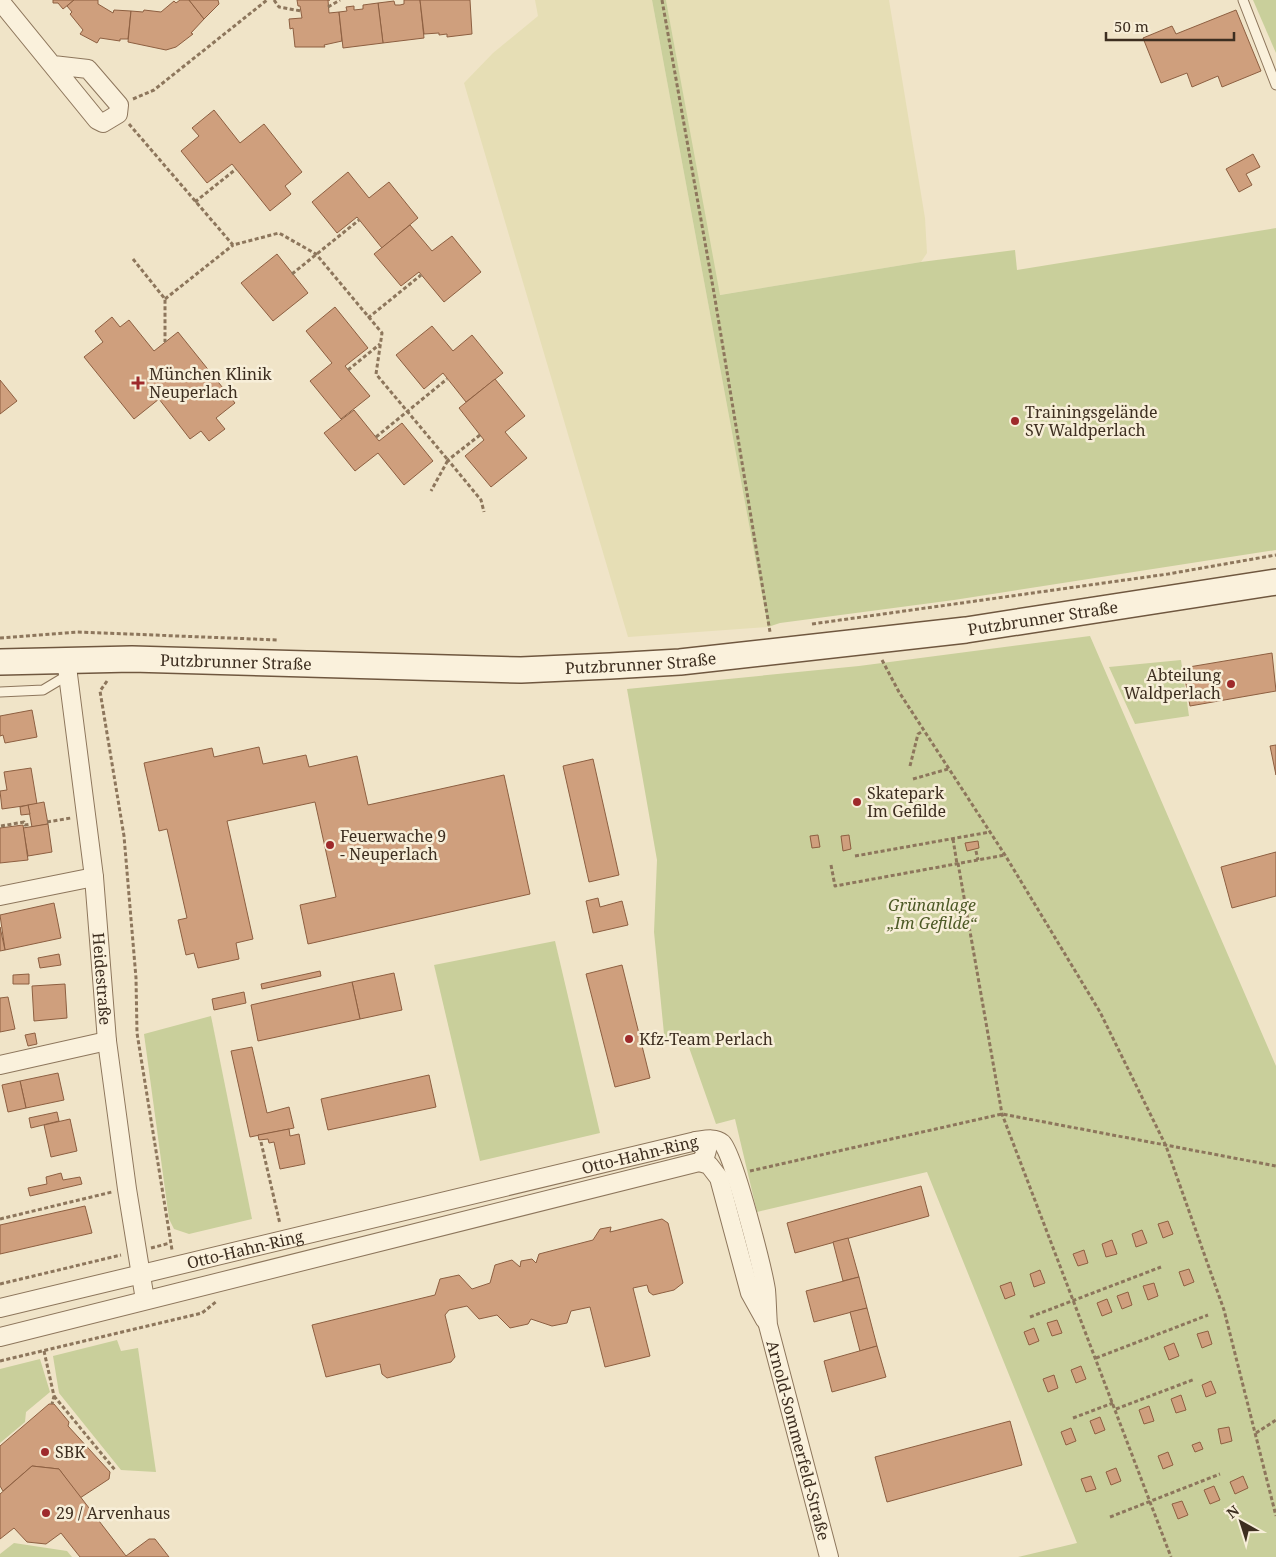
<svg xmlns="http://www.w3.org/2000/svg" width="1276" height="1557" viewBox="0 0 1276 1557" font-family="'Noto Serif',serif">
<rect width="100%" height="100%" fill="#f0e4c8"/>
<g fill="#e6deb5">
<polygon points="535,0 652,0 768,627 628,637 464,83 493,53 538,16"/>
<polygon points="666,0 889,0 925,218 927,253 921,262 719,295"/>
</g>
<g fill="#c9cf9b">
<polygon points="652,0 666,0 720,295 921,262 1015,250 1017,270 1276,228 1276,550 954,600 780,623 768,627"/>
<polygon points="1253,0 1276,0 1276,53"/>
<polygon points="1090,636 1276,1066 1276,1557 1018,1557 1077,1543 927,1172 757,1212 735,1119 716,1124 686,1039 665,1044 654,932 657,860 627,689 859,666"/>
<polygon points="1181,660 1189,716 1135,724 1109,667"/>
<polygon points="555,941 600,1133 480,1161 434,965"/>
<polygon points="211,1016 252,1219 189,1234 174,1229 169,1219 144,1034"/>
<polygon points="117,1340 121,1351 138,1348 156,1472 121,1470 59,1393 53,1356"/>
<polygon points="40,1359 50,1392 26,1412 25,1422 0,1443 0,1369"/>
<polygon points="14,1543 67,1551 72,1557 0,1557 0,1554"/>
</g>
<g fill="#cf9f7d" stroke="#8d5f41">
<polygon points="53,0 74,0 63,9 58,3 53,3"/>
<polygon points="74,0 98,0 98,4 113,13 114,10 131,11 128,39 120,39 120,41 100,38 97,43 80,34 83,30 70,14 72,12 67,6"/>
<polygon points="180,0 189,0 204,19 191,33 193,34 176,47 166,50 128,42 131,11 143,12 144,10 161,12 174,1 176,3"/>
<polygon points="189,0 218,0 219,4 204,19"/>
<polygon points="297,0 330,0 328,0 329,13 339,12 342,41 324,45 325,47 295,47 293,28 290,29 289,19 302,18 300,6 298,6"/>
<polygon points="404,0 420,0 424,38 383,43 378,3 394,1 395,5 400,5 404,4"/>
<polygon points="420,0 470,0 472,34 447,37 447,34 439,35 439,33 424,34"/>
<polygon points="378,3 383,43 343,48 339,12 347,11 346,7 354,6 354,10 363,9 363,5"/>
<polygon points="1236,10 1261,71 1222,87 1218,76 1192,87 1187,73 1161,83 1143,38 1172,26 1176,34"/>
<polygon points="214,110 240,143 264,124 302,172 285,186 291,194 270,211 232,164 207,183 181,151 199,136 192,128"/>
<polygon points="1253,154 1260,167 1246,174 1252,185 1239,192 1226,169"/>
<polygon points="348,172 369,198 389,182 418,218 382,248 357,217 337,233 312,202"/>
<polygon points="410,225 432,251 452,236 481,272 444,302 419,272 401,286 374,254"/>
<polygon points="277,254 308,293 273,321 241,283"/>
<polygon points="335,307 368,348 345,366 370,396 341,419 310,381 332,363 306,331"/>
<polygon points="112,317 120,327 129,320 154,351 178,332 235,403 216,418 225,429 209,441 201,431 190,439 159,399 134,419 84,357 103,342 95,331"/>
<polygon points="432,326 453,351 472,335 503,373 466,402 443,373 424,389 396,355"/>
<polygon points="495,379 525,416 505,432 527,458 491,487 465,456 484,440 459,408"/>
<polygon points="0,380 17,401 0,414"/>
<polygon points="354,410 379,441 402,423 433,461 404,485 378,453 355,471 324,433"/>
<polygon points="1272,653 1276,691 1190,706 1183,668"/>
<polygon points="32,710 37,737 5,743 3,735 0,736 0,716"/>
<polygon points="1276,745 1276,775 1270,746"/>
<polygon points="259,747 263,764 306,755 309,767 357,756 368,805 504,775 530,894 308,944 300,905 336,897 315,802 227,821 253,939 236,943 239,959 198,968 194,953 186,955 178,920 187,918 167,829 159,831 144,763 212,748 214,757"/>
<polygon points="593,759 619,875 589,882 563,766"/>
<polygon points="31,768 37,804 2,809 0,791 7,790 4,772"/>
<polygon points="44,802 48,824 32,827 28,805"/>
<polygon points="28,805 30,814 21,815 20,807"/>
<polygon points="48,824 52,852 28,856 23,828"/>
<polygon points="23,825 28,860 0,863 0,828"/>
<polygon points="818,835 820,847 812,848 810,836"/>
<polygon points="849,835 851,849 843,851 841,836"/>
<polygon points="978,841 979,848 967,851 965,843"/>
<polygon points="1276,852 1276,896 1232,908 1221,867"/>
<polygon points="598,898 600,907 622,901 628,925 593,933 586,901"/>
<polygon points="54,903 61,938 5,950 0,915"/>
<polygon points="0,927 5,950 0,951"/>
<polygon points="59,954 61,965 40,968 38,958"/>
<polygon points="622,965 650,1078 615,1087 586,974"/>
<polygon points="320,971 321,976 262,989 261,984"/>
<polygon points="394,973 402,1010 360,1019 352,982"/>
<polygon points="29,974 29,984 13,984 13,975"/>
<polygon points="352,982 360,1019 258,1041 251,1005"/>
<polygon points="65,984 67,1018 34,1021 32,986"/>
<polygon points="244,992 246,1003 214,1010 212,999"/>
<polygon points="8,997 15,1029 0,1032 0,998"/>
<polygon points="35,1033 37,1044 28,1046 25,1035"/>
<polygon points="252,1047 267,1113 289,1107 294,1128 250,1137 231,1051"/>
<polygon points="58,1073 64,1100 26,1108 20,1081"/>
<polygon points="429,1075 436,1107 328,1130 321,1099"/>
<polygon points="20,1081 26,1108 8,1112 2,1085"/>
<polygon points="57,1112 59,1121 31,1128 29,1118"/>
<polygon points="70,1119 77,1151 51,1157 44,1125"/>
<polygon points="289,1129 290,1136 299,1134 305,1164 280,1169 274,1142 269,1143 268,1139 259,1140 258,1135"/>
<polygon points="61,1173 63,1180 80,1177 82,1184 30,1196 28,1188 47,1184 46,1177"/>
<polygon points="921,1186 929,1216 795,1253 787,1223"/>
<polygon points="85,1206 92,1233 0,1254 0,1225"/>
<polygon points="662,1219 668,1223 683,1283 674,1290 653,1295 649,1292 647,1285 633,1288 650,1356 605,1367 590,1307 571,1311 567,1323 552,1326 531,1319 528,1324 510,1328 497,1315 479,1319 467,1306 449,1310 445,1315 455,1357 451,1362 387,1378 382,1374 380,1364 326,1377 312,1325 435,1295 440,1279 459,1275 472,1289 490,1283 495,1265 512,1260 520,1267 521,1261 532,1259 536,1263 539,1254 593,1240 600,1229 611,1227 610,1232"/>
<polygon points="1168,1221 1173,1234 1163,1238 1158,1224"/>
<polygon points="1142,1230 1147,1243 1136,1247 1132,1234"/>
<polygon points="848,1238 859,1277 843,1281 833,1242"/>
<polygon points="1112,1240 1117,1254 1106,1257 1102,1244"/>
<polygon points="1084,1250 1088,1263 1078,1266 1073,1254"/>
<polygon points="1189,1269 1194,1282 1184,1286 1179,1272"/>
<polygon points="1040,1270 1045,1283 1034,1287 1030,1274"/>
<polygon points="859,1277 867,1308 814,1322 806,1291"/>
<polygon points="1011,1282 1015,1295 1005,1299 1000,1286"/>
<polygon points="1154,1283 1158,1296 1148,1300 1143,1286"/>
<polygon points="1128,1292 1132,1305 1122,1309 1117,1296"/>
<polygon points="1107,1299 1112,1312 1102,1316 1097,1303"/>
<polygon points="867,1308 877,1346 860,1351 850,1312"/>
<polygon points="1057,1320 1062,1333 1052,1336 1047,1323"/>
<polygon points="1034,1328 1039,1341 1029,1345 1024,1332"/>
<polygon points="1208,1331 1212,1344 1202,1348 1197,1334"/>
<polygon points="1174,1343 1179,1356 1169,1360 1164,1347"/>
<polygon points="877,1346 886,1377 832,1392 824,1361"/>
<polygon points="1081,1366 1086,1379 1076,1383 1071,1370"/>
<polygon points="1054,1375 1058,1388 1048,1392 1043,1379"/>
<polygon points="1211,1381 1216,1393 1206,1397 1202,1385"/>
<polygon points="1181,1395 1186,1410 1176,1413 1171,1399"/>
<polygon points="49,1404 54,1404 69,1422 68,1426 110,1472 109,1479 80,1498 59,1469 32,1466 3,1491 0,1486 0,1446"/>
<polygon points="1149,1406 1154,1421 1144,1424 1139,1410"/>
<polygon points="1100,1417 1105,1430 1095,1434 1090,1421"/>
<polygon points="1010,1421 1022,1465 887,1502 875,1457"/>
<polygon points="1229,1427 1232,1441 1221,1444 1218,1429"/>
<polygon points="1071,1428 1076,1441 1066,1445 1061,1432"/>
<polygon points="1200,1442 1203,1449 1195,1452 1192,1445"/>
<polygon points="1168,1452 1173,1465 1163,1469 1158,1456"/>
<polygon points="32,1466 59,1469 126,1556 149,1539 155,1539 169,1557 80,1557 61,1533 46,1544 27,1542 14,1528 0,1539 0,1494"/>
<polygon points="1116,1468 1121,1481 1111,1485 1106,1472"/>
<polygon points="1091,1476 1096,1489 1086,1492 1081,1479"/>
<polygon points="1243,1476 1248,1488 1235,1494 1230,1482"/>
<polygon points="1214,1486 1220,1500 1210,1504 1204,1490"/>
<polygon points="1182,1501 1188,1515 1178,1519 1172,1504"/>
</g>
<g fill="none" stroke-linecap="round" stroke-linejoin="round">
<defs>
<g id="lane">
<polyline points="1243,0 1276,85"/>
<polyline points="0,692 43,690 68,675"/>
</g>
<g id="street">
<polyline points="0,1 97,120 103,123 118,114 119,105 88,69 53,65"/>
<path id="s1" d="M66,659l28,218 13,164 20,148 18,111"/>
<polyline points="0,896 94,877"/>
<polyline points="0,1065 107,1041"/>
<polyline points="699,1162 709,1165 719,1178 750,1293 765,1320"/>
<path id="s2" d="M0,1308l696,-167c8,-1 19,-4 26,2 11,8 41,128 44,147 1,11 1,23 2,35l61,232"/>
<polyline points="0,1337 699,1162 705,1157 707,1150 696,1141"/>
</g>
<g id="secondary">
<path id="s3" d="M0,662l132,-3 389,11 89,-4 70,-4 286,-32 310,-48"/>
</g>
</defs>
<use href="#lane" stroke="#8d765c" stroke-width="11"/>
<use href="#street" stroke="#8d765c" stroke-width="20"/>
<use href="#secondary" stroke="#6f573f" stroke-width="28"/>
<g stroke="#8d765c" stroke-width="3" stroke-dasharray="4 2.5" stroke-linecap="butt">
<polyline points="274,0 279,7 301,11"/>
<polyline points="662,0 714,293 770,632"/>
<polyline points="328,7 340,0"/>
<polyline points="133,99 154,90 267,0"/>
<polyline points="129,124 233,245 279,233 316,254 382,333 376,374 448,460 431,491"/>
<polyline points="195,202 236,169"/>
<polyline points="133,259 165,299 165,342"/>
<polyline points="292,274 359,220"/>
<polyline points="165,299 233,245"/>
<polyline points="368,318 421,275"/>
<polyline points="348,370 380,344"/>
<polyline points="480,435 448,460 481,500 484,512"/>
<polyline points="376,437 447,379"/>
<polyline points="812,624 1168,574 1276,555"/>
<polyline points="0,638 77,632 279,640"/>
<polyline points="882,660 899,692 1005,855 1100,1012 1166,1146 1224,1310 1276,1516"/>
<polyline points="107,681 100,691 124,836 136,978 137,1033 172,1250"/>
<polyline points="910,766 918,734 923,731"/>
<polyline points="913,779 948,769"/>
<polyline points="47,822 71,818"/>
<polyline points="1,826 24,822 25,825 31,824"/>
<polyline points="953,839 957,864"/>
<polyline points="976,851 978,860"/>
<polyline points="855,856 990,832"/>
<polyline points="958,863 1002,1114 1171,1557"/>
<polyline points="831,865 835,886 1005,855"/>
<polyline points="261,1142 280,1224"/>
<polyline points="750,1171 1002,1114 1276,1166"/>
<polyline points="0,1219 112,1192"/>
<polyline points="151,1248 170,1243"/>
<polyline points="0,1284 121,1255"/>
<polyline points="1030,1317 1161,1267"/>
<polyline points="44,1351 54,1396 52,1404"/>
<polyline points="1096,1358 1208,1315"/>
<polyline points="0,1361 202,1313 217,1301"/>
<polyline points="54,1396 115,1470"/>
<polyline points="1116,1409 1195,1379"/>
<polyline points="1073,1418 1113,1403"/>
<polyline points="1256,1433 1276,1420"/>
<polyline points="1110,1517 1220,1474"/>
</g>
<use href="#lane" stroke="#faf1dc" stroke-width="9"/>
<use href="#street" stroke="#faf1dc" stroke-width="18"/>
<use href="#secondary" stroke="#faf1dc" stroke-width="25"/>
</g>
<g fill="#9e2a2b" stroke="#f7eed8" stroke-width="2">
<path d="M135.5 375.5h5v5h5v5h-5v5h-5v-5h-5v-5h5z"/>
<circle cx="1015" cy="421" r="5"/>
<circle cx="1231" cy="684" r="5"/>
<circle cx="857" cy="802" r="5"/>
<circle cx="330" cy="845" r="5"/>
<circle cx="629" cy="1039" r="5"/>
<circle cx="45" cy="1452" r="5"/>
<circle cx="46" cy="1513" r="5"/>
</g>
<g text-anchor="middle" stroke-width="5" stroke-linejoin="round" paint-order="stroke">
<g font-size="16" fill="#3d2e20" stroke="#f7eed8" text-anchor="start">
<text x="149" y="380">München Klinik<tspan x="149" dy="18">Neuperlach</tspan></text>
<text x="1025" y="418">Trainingsgelände<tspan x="1025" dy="18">SV Waldperlach</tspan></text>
<text x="1221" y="681" text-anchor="end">Abteilung<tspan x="1221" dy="18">Waldperlach</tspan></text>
<text x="867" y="799">Skatepark<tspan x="867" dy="18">Im Gefilde</tspan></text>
<text x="340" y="842">Feuerwache 9<tspan x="340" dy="18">- Neuperlach</tspan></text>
<text x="639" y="1045">Kfz-Team Perlach</text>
<text x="55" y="1458">SBK</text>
<text x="56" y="1519">29 / Arvenhaus</text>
</g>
<g font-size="16" fill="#3d2e20" stroke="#f7eed8">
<text dy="6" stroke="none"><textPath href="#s3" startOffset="1046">Putzbrunner Straße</textPath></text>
<text dy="6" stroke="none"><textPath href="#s3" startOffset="236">Putzbrunner Straße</textPath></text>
<text dy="6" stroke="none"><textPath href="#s3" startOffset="641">Putzbrunner Straße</textPath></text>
<text dy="6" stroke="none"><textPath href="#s1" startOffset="322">Heidestraße</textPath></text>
<text dy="6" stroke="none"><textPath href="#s2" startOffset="658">Otto-Hahn-Ring</textPath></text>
<text dy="6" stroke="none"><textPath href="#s2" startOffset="252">Otto-Hahn-Ring</textPath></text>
<text dy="6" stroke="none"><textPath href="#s2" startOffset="1051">Arnold-Sommerfeld-Straße</textPath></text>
</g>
<g font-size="16" font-style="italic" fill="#4d5a26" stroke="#f7eed8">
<text x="932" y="911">Grünanlage<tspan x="932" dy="18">„Im Gefilde“</tspan></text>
</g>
</g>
<g transform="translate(1241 1522) rotate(321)" stroke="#f7eed8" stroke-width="4" paint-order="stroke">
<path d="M0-4L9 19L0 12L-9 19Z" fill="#3d2e20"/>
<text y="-8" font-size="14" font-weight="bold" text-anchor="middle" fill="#3d2e20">N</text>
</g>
<path d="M1106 32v8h128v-8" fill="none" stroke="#3d2e20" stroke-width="2.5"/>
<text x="1114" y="32" font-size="15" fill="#3d2e20" stroke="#f7eed8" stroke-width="4" paint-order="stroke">50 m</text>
</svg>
